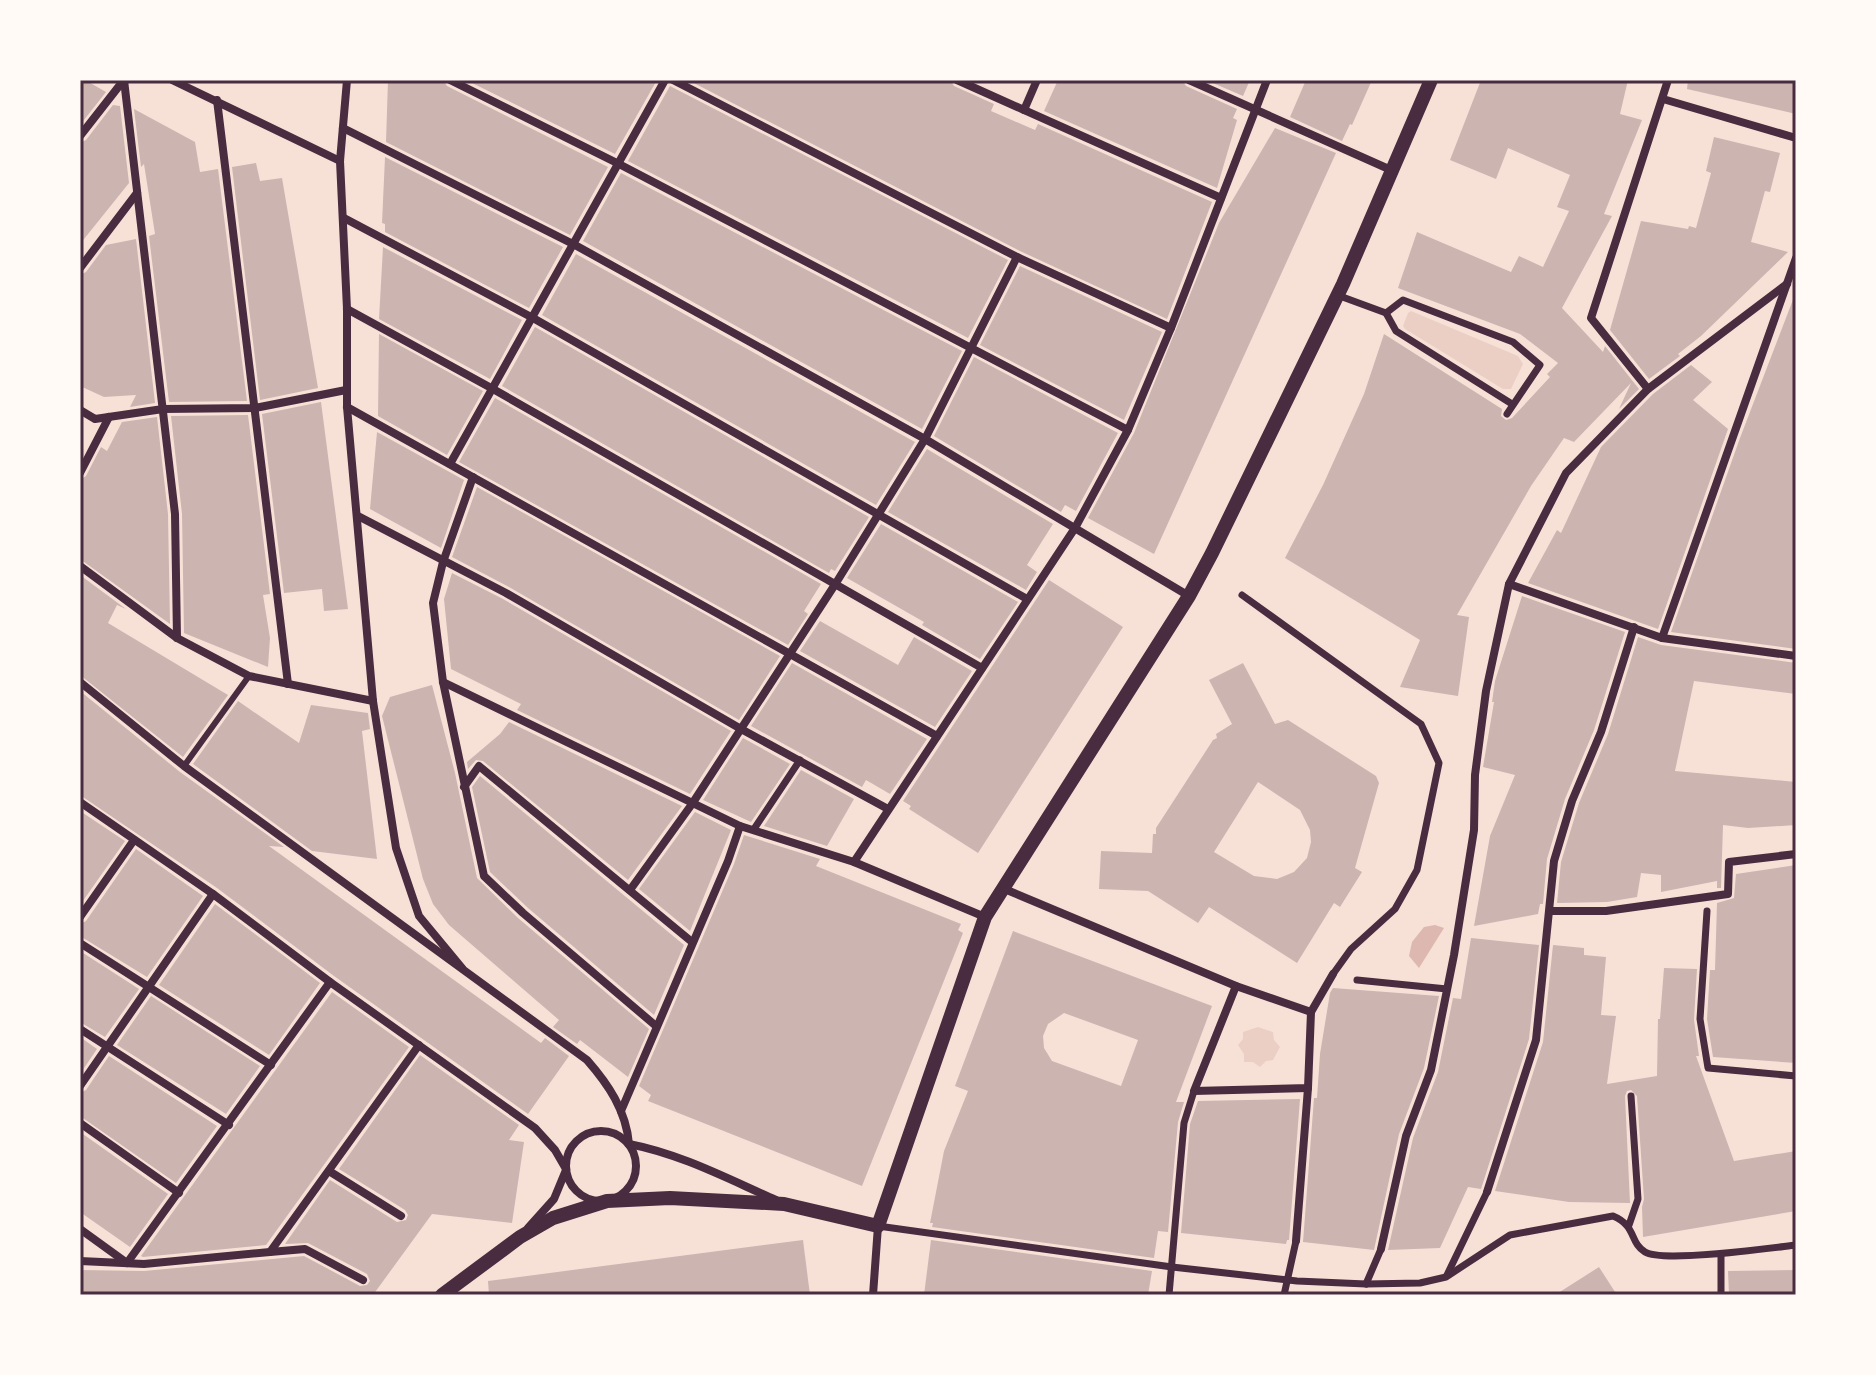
<svg xmlns="http://www.w3.org/2000/svg" width="1876" height="1375" viewBox="0 0 1876 1375" font-family="'DejaVu Sans',sans-serif">
<rect width="100%" height="100%" fill="#f7e1d7"/>
<g fill="#ebcfc5">
<polygon points="1411,311 1518,356 1523,364 1511,389 1503,389 1405,329 1403,326 1408,313"/>
<polygon points="1258,1027 1273,1032 1274,1040 1280,1047 1273,1060 1266,1061 1260,1067 1253,1062 1244,1062 1244,1054 1238,1045 1243,1039 1243,1032"/>
</g>
<polygon fill="#dcb8b0" points="1435,925 1444,928 1419,968 1409,956 1412,942 1424,927"/>
<g fill="#ccb4b1" fill-rule="evenodd">
<polygon points="80,80 85,80 106,92 80,125"/>
<polygon points="388,80 443,80 447,86 608,167 570,235 386,142"/>
<polygon points="466,80 657,80 615,154"/>
<polygon points="688,80 950,80 954,86 994,104 991,111 1035,130 1038,124 1212,202 1167,319 1020,251"/>
<polygon points="1058,80 1182,80 1186,86 1237,109 1233,118 1237,120 1217,188 1044,111"/>
<polygon points="1206,80 1250,80 1243,96"/>
<polygon points="1306,80 1372,80 1352,125 1350,124 1342,141 1290,117"/>
<polygon points="1481,80 1628,80 1620,114 1642,120 1604,214 1612,216 1562,308 1603,352 1605,346 1639,389 1619,409 1631,383 1574,442 1564,438 1531,486 1457,615 1469,617 1458,696 1400,687 1420,640 1285,558 1323,485 1364,394 1384,334 1502,409 1501,416 1506,420 1512,418 1550,377 1547,374 1558,363 1520,334 1398,288 1417,232 1511,272 1519,256 1543,267 1569,211 1557,207 1570,175 1508,148 1496,179 1450,160"/>
<polygon points="1688,80 1796,80 1796,114 1687,89"/>
<polygon points="670,86 1008,260 968,338 628,161"/>
<polygon points="113,105 120,106 129,183 80,244 80,143 86,140"/>
<polygon points="134,109 195,142 200,172 218,169 247,401 169,402 149,236 155,234 144,164 141,167"/>
<polygon points="1275,128 1336,153 1154,554 1088,518 1134,433 1219,223"/>
<polygon points="1714,137 1780,153 1770,192 1765,191 1751,242 1788,252 1701,336 1678,354 1680,356 1649,379 1610,330 1641,221 1688,229 1689,226 1696,228 1711,173 1706,171"/>
<polygon points="385,157 563,247 529,308 385,232 385,224 382,223"/>
<polygon points="256,163 260,181 282,178 318,388 260,400 232,167"/>
<polygon points="621,173 962,351 922,429 583,241"/>
<polygon points="136,239 155,403 130,407 136,395 104,397 80,386 80,275 86,272 106,245"/>
<polygon points="383,247 522,320 490,379 379,319"/>
<polygon points="576,254 915,442 876,505 542,315"/>
<polygon points="1020,266 1162,332 1124,420 980,345"/>
<polygon points="1794,297 1796,649 1671,632 1740,438"/>
<polygon points="535,327 869,517 835,571 831,569 829,573 502,386"/>
<polygon points="379,334 483,391 447,455 378,416"/>
<polygon points="974,357 1118,433 1076,511 1065,505 1061,512 934,436"/>
<polygon points="1691,365 1712,382 1693,400 1728,429 1658,629 1528,583 1557,530 1561,533 1601,447 1653,394"/>
<polygon points="495,398 821,584 804,611 808,614 788,645 459,462"/>
<polygon points="321,402 348,609 324,611 322,589 284,593 262,414"/>
<polygon points="248,415 270,594 263,595 270,638 268,667 184,633 182,514 171,416"/>
<polygon points="157,417 168,514 170,624 80,559 80,480 86,476 101,447 107,451 122,422"/>
<polygon points="377,432 464,480 441,548 370,509"/>
<polygon points="927,449 1053,524 1027,565 1037,572 1026,590 888,512"/>
<polygon points="477,487 780,656 739,720 509,587 452,557"/>
<polygon points="881,524 1018,602 980,659 922,625 924,622 847,578"/>
<polygon points="452,573 503,599 731,731 690,794 517,710 521,704 451,669 444,599"/>
<polygon points="80,575 126,609 117,605 108,623 228,695 183,757 80,675"/>
<polygon points="1049,580 1123,627 978,853 909,809 911,806 903,801"/>
<polygon points="1522,596 1625,632 1594,730 1565,799 1547,859 1543,904 1540,904 1538,914 1474,926 1490,836 1515,775 1483,767 1494,702 1492,702 1495,681"/>
<polygon points="820,621 898,665 914,637 972,671 935,727 800,651"/>
<polygon points="1638,637 1661,645 1796,663 1796,694 1694,681 1675,771 1796,782 1796,825 1748,828 1723,825 1721,888 1717,888 1717,881 1661,892 1661,875 1641,873 1637,897 1607,902 1557,903 1561,862 1579,803 1608,734"/>
<polygon points="792,663 927,739 890,794 866,780 862,787 751,726"/>
<path d="M1243,663l32,61 13,-4 88,56 3,7 -24,85 7,4 -22,35 -6,-4 -37,60 -88,-56 -11,16 -50,-32 -49,-2 2,-38 51,2 1,-19h3v-6l57,-88 4,-2 -1,-4 16,-10 -23,-44zM1258,782l42,28 10,20 1,12 -4,16 -13,14 -17,7 -23,-3 -40,-24z"/>
<polygon points="432,685 455,773 477,878 518,918 649,1029 628,1077 580,1040 577,1044 553,1027 559,1020 449,925 433,904 423,879 382,716 390,697"/>
<polygon points="80,691 180,772 284,847 269,846 541,1043 545,1038 569,1056 528,1114 334,976 217,888 80,795"/>
<polygon points="238,701 299,743 311,705 368,713 370,729 362,731 377,859 312,851 193,764"/>
<polygon points="509,722 682,806 628,880 483,761 476,760 468,769 467,762 500,734"/>
<polygon points="743,738 790,764 751,822 703,800"/>
<polygon points="801,770 854,799 827,846 764,826"/>
<polygon points="480,776 684,945 654,1015 528,908 490,872 472,787"/>
<polygon points="80,811 125,841 80,905"/>
<polygon points="695,812 731,830 690,931 639,889"/>
<polygon points="744,835 820,859 816,866 961,924 958,930 963,933 862,1186 648,1101 651,1095 639,1086 734,864"/>
<polygon points="136,849 203,896 147,977 80,936 80,924 86,921"/>
<polygon points="1796,865 1796,1063 1713,1057 1707,1019 1710,970 1715,970 1717,903 1734,898 1736,874"/>
<polygon points="215,904 320,983 269,1055 159,985"/>
<path d="M1013,931l199,75 -36,96h8l-6,20 -10,110 -10,-1 -4,27 -222,-31 1,-4h-3l14,-72 24,-60 -13,-5zM1064,1013l74,27 -17,46 -69,-25 -8,-13 -1,-12 5,-12z"/>
<polygon points="1471,938 1539,945 1529,1039 1481,1189 1468,1187 1440,1248 1388,1250 1413,1138 1438,1072 1453,998 1461,999"/>
<polygon points="1553,945 1584,948 1584,955 1606,957 1601,1015 1616,1016 1607,1084 1657,1076 1658,1019 1660,1019 1664,968 1697,969 1694,1020 1699,1056 1696,1056 1734,1161 1796,1151 1796,1211 1643,1237 1642,1207 1644,1199 1637,1096 1631,1090 1627,1091 1625,1096 1630,1203 1569,1202 1495,1191 1543,1042"/>
<polygon points="80,951 139,989 105,1037 80,1022"/>
<polygon points="1333,988 1439,996 1424,1068 1399,1134 1374,1250 1303,1242 1314,1098 1317,1098 1320,1054 1330,993"/>
<polygon points="332,992 409,1047 266,1245 143,1257 141,1256"/>
<polygon points="151,996 260,1066 226,1114 117,1045"/>
<polygon points="80,1037 97,1049 80,1074"/>
<polygon points="420,1055 519,1125 509,1140 524,1142 512,1223 432,1214 373,1295 80,1295 80,1270 144,1271 304,1256 360,1286 367,1285 370,1281 367,1274 308,1243 285,1244 330,1180 397,1222 406,1220 408,1215 405,1210 339,1169"/>
<polygon points="109,1056 217,1126 176,1183 80,1116 80,1093 86,1090"/>
<polygon points="1300,1099 1289,1240 1287,1240 1286,1244 1181,1233 1190,1124 1198,1101"/>
<polygon points="80,1132 168,1194 130,1247 80,1212"/>
<polygon points="803,1240 810,1295 489,1295 488,1281"/>
<polygon points="931,1240 1152,1271 1148,1295 924,1295"/>
<polygon points="1599,1267 1617,1295 1555,1295"/>
<polygon points="1796,1270 1796,1295 1729,1295 1728,1271"/>
</g>
<g fill="none" stroke-linecap="round" stroke-linejoin="round">
<polyline stroke="#4a2c40" stroke-width="6" points="184,766 249,676"/>
<g stroke="#4a2c40" stroke-width="7">
<polyline points="1337,295 1386,313 1396,331 1512,404"/>
<polyline points="1386,313 1403,300 1513,342 1540,365 1507,414"/>
<polyline points="1242,595 1421,724 1439,763 1417,870 1395,909 1351,949 1333,974"/>
<polyline points="754,829 800,760"/>
<polyline points="1707,911 1700,1019 1708,1068 1796,1076"/>
<polyline points="1357,980 1447,989"/>
<polyline points="1629,1225 1638,1199 1631,1096"/>
<path d="M878,1226l294,41 125,14 69,3 54,-1 26,-6 64,-42 103,-19c24,10 16,26 32,36 18,11 125,-4 151,-7"/>
<polyline points="1721,1254 1721,1295"/>
<polyline points="1447,1275 1487,1192"/>
<polyline points="1366,1284 1381,1249"/>
<polyline points="1169,1295 1184,1123 1194,1091"/>
<polyline points="1284,1295 1296,1241"/>
</g>
<g stroke="#4a2c40" stroke-width="8">
<polyline points="124,80 175,514 177,638"/>
<polyline points="172,80 340,161"/>
<polyline points="347,80 340,161 347,309 347,407 373,701 396,848 419,916 462,968"/>
<polyline points="450,80 619,164 1128,430"/>
<polyline points="673,80 1017,257 1171,328"/>
<polyline points="957,80 1221,198"/>
<polyline points="1189,80 1391,170"/>
<polyline points="1663,99 1796,138"/>
<polyline points="217,100 288,684"/>
<polyline points="1024,110 1037,80"/>
<polyline points="343,128 575,245 925,439 1189,596"/>
<polyline points="80,136 123,81"/>
<polyline points="344,218 533,318 1027,599"/>
<polyline points="80,268 137,193"/>
<polyline points="347,309 493,389 982,668"/>
<polyline points="1648,389 1591,318 1668,80"/>
<polyline points="347,407 937,736"/>
<polyline points="80,410 95,419 163,409 255,408 346,390"/>
<polyline points="450,464 665,80"/>
<polyline points="80,473 109,417"/>
<polyline points="473,477 443,562 433,603 443,682 484,876 523,913 656,1026"/>
<polyline points="358,516 506,593 741,729 888,809"/>
<polyline points="80,566 177,638 249,676 373,701"/>
<polyline points="1509,584 1662,638 1796,656"/>
<polyline points="1662,638 1796,258"/>
<path d="M80,682l104,84 403,294c21,24 39,50 42,84"/>
<polyline points="443,682 740,826 854,862 985,917"/>
<polyline points="464,787 479,766 692,942"/>
<polyline points="80,802 213,894 330,982 535,1128 555,1150 566,1169"/>
<polyline points="854,862 1075,528 1128,430 1171,328 1267,80"/>
<polyline points="1002,888 1236,986 1311,1012"/>
<polyline points="630,890 692,804 836,583 925,439 1017,257"/>
<polyline points="1550,911 1606,911 1728,894 1729,862 1796,854"/>
<polyline points="80,917 134,840"/>
<polyline points="80,943 271,1065"/>
<polyline points="1236,986 1194,1091 1308,1088 1311,1012 1333,974"/>
<polyline points="80,1029 229,1125"/>
<polyline points="80,1086 213,894"/>
<polyline points="621,1111 728,861 740,826"/>
<polyline points="80,1123 179,1193"/>
<circle cx="601" cy="1166" r="35"/>
<path d="M629,1144c52,10 99,35 147,56"/>
<polyline points="329,1171 401,1216"/>
<polyline points="1487,1192 1536,1040 1554,861 1572,801 1601,732 1634,627"/>
<polyline points="528,1228 554,1199 566,1170"/>
<polyline points="80,1229 127,1263 330,982"/>
<polyline points="1296,1241 1308,1088"/>
<polyline points="1381,1249 1406,1136 1431,1070 1454,955 1474,830 1475,775 1486,691 1509,584 1566,473 1648,389 1787,284"/>
<polyline points="270,1252 305,1249 363,1280"/>
<polyline points="80,1261 144,1264 270,1252 419,1045"/>
<polyline points="873,1295 878,1226"/>
</g>
<polyline stroke="#4a2c40" stroke-width="14" points="442,1295 520,1237 553,1218 607,1201 670,1198 784,1204 878,1226 985,917 1189,596 1212,553 1343,284 1431,80"/>
</g>
<rect width="1876" height="1375" fill="none" stroke="#fffaf5" stroke-width="164"/>
<rect x="82" y="82" width="1712" height="1211" fill="none" stroke="#4a2c40" stroke-width="3"/>
</svg>
